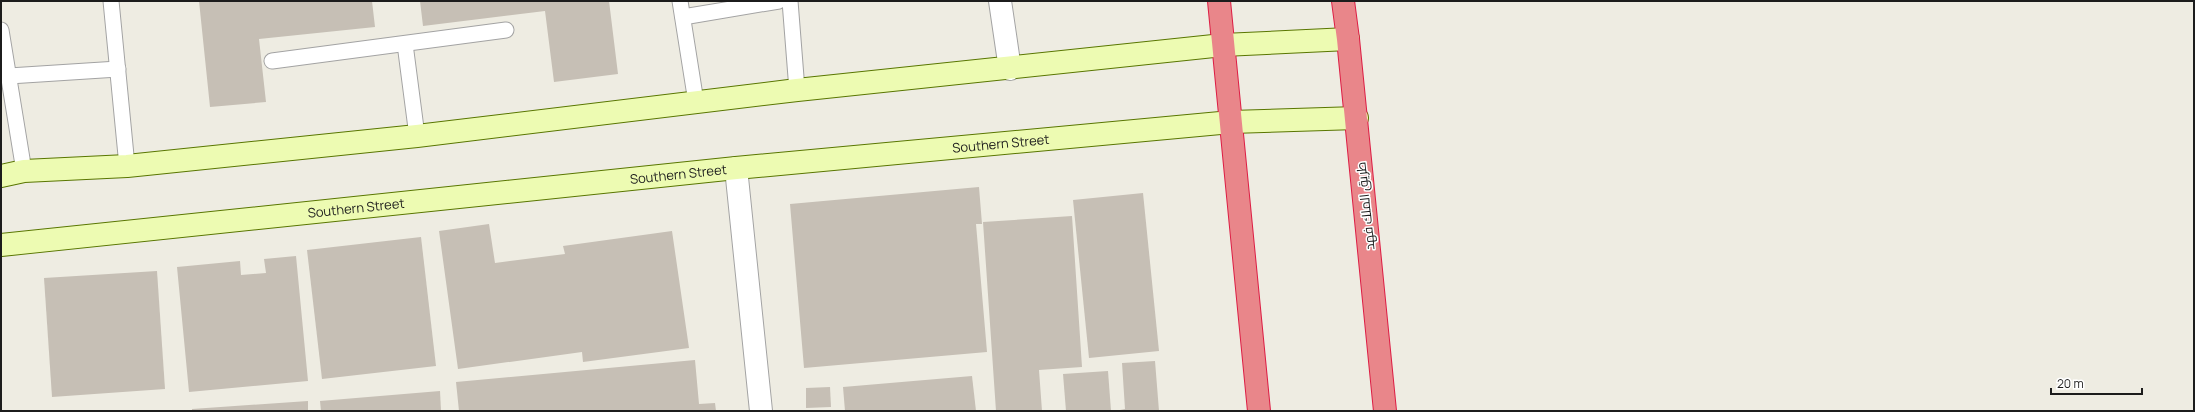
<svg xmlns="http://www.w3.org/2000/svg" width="2195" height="412" viewBox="0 0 2195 412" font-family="Manrope,Cairo,sans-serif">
<rect width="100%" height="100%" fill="#eeece2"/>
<g fill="#c6bfb5">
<polygon points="199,1 372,1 375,27 259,39 266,102 210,107"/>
<polygon points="420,1 609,1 618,74 554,82 545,11 423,26"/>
<polygon points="979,187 982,224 976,224 987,352 804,368 790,204"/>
<polygon points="1143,193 1159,351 1089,358 1073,200"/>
<polygon points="1072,216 1082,367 1039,370 1042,411 996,411 983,222"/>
<polygon points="489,224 495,263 565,254 563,246 672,231 689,348 583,362 582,352 458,369 439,231"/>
<polygon points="421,237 436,366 322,379 307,250"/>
<polygon points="296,256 308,381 189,392 177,267 240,261 241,275 266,273 264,259"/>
<polygon points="157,271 165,389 52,397 44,278"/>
<polygon points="695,360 699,404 715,403 716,411 459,411 456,382"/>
<polygon points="1155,361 1159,411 1115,411 1125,409 1122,363"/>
<polygon points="1108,371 1111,411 1066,411 1063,374"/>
<polygon points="972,376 976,411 845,411 843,387"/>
<polygon points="830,387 831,407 806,408 806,388"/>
<polygon points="440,391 441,411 321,411 320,401"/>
<polygon points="308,401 308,411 192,411 192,409"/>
</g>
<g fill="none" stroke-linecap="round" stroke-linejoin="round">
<defs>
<g id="lane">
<polyline points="111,1 127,166"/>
<polyline points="680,1 696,102"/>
<polyline points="790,1 797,90"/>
<polyline points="683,17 779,1"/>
<polyline points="1,30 24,171"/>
<polyline points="405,44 417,136"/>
<polyline points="272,61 506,30"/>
<polyline points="9,76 118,69"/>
</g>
<g id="street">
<polyline points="1000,1 1010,69"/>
<polyline points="736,168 761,411"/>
</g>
<g id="secondary">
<polyline points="1,176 24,171 127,166 417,136 797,90 1223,45 1348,39"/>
<path id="s1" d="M1,245l735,-77 495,-46 126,-4"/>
</g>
<g id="highway">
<polyline points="1219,1 1259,411"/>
<polyline points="1343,1 1348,39 1385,411"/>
</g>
</defs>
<use href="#lane" stroke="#a3a3a3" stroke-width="17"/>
<use href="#street" stroke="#a3a3a3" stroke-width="24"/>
<use href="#secondary" stroke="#597601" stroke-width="24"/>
<use href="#highway" stroke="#dd1d44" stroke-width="24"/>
<use href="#lane" stroke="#fff" stroke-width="15"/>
<use href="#street" stroke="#fff" stroke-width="22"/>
<use href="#secondary" stroke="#edfbb2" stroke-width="22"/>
<use href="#highway" stroke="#e9868a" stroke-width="22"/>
</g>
<g text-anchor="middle" stroke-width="3" stroke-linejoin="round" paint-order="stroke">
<g font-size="13" fill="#1c1c1c" stroke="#fff">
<text dy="5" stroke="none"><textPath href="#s1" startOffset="1005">Southern Street</textPath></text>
<text dy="5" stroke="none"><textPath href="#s1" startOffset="681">Southern Street</textPath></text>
<text transform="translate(1365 206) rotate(-96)" y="5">طريق الملك فهد</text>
<text dy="5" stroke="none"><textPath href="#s1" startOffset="357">Southern Street</textPath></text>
</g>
</g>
<rect width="2195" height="412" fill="none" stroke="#1c1c1c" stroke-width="4"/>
<path d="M2051 388v6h91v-6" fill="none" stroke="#1c1c1c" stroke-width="2"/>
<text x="2057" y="388" font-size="12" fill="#1c1c1c" stroke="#ffffff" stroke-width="3" paint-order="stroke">20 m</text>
</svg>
